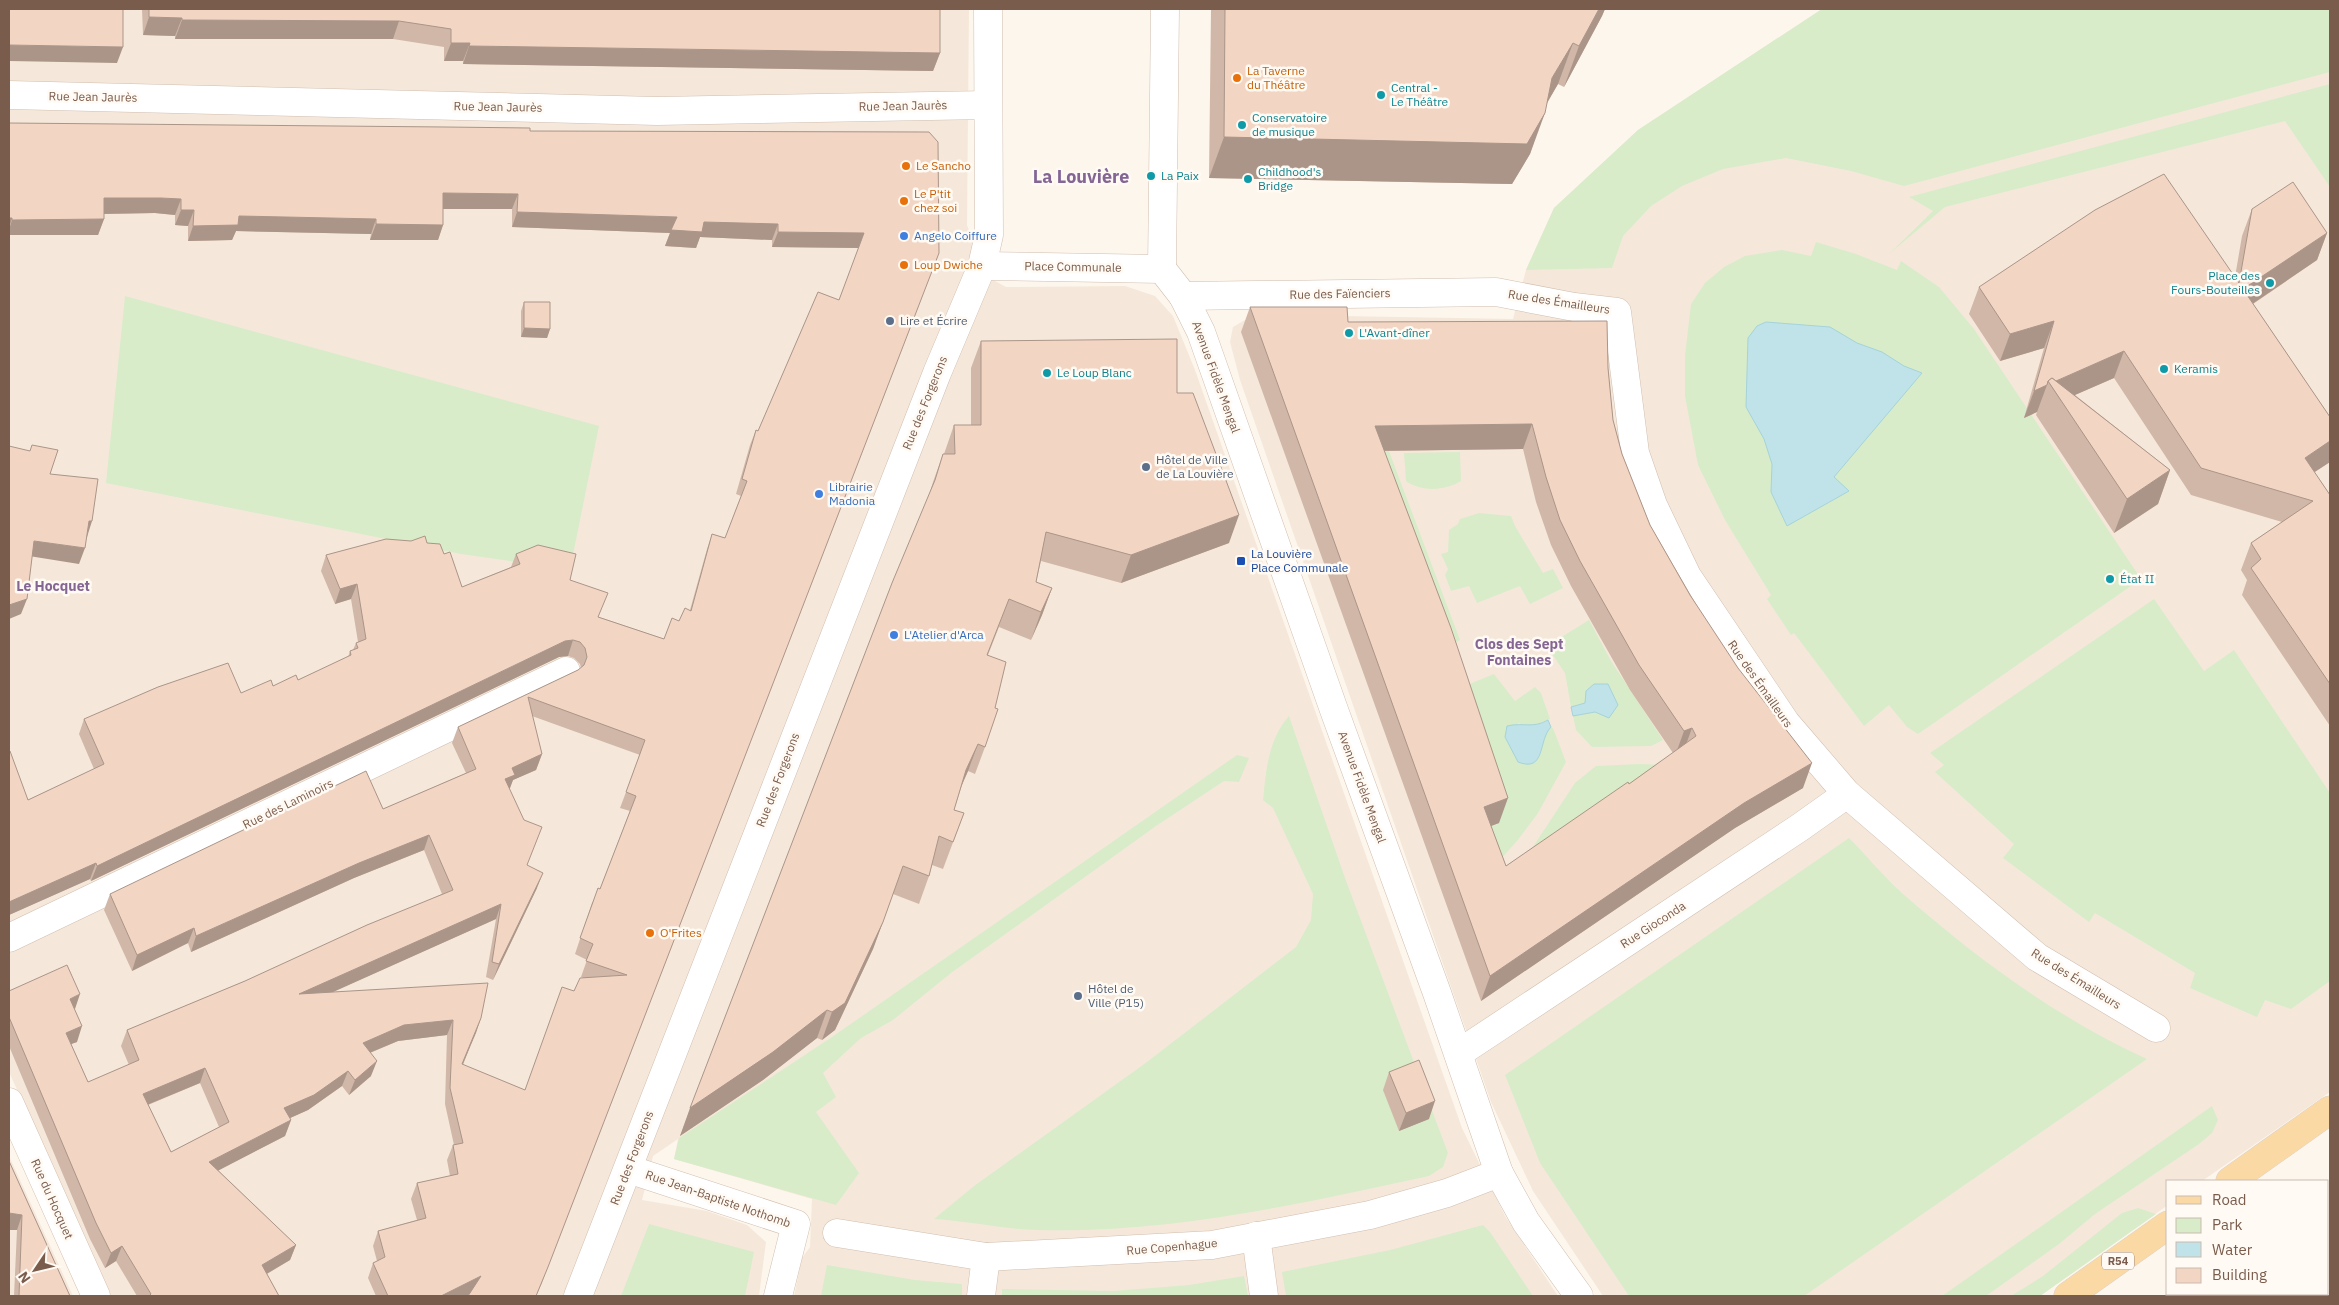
<svg xmlns="http://www.w3.org/2000/svg" width="2339" height="1305" viewBox="0 0 2339 1305" font-family="'IBM Plex Sans',sans-serif">
<rect width="100%" height="100%" fill="#fdf6ec"/>
<g fill="#f5e8da">
<polygon points="9,9 969,9 967,225 986,276 1006,287 1125,286 1155,296 1173,316 1195,370 1462,1128 1505,1216 1558,1296 794,1296 802,1258 810,1247 812,1199 674,1159 678,1139 653,1156 642,1200 707,1211 747,1225 766,1242 759,1296 111,1296 9,1072"/>
<polygon points="1822,9 2330,9 2330,1092 2202,1181 2168,1181 2168,1205 2040,1296 1603,1296 1533,1191 1491,1102 1240,380 1230,342 1233,327 1245,320 1284,315 1513,319 1526,270 1554,208 1638,130"/>
<polygon points="9,1156 73,1296 9,1296"/>
</g>
<g fill="#d8ecc9">
<polygon points="1822,9 2330,9 2330,72 1904,186 1851,171 1786,158 1723,169 1682,186 1651,206 1623,236 1612,268 1526,270 1554,208 1638,130"/>
<polygon points="2330,84 2330,187 2285,121 1945,207 1889,254 1933,211 1909,197"/>
<polygon points="1816,242 1856,254 1897,270 1901,261 1939,287 1974,329 2141,579 1918,734 1907,727 1889,705 1864,726 1794,633 1791,635 1767,599 1771,595 1725,520 1698,465 1685,396 1685,355 1691,304 1705,283 1724,267 1745,256 1782,250 1811,256"/>
<polygon points="125,296 599,426 557,634 557,659 554,660 523,563 461,554 106,483"/>
<polygon points="1367,451 1389,451 1460,640 1441,651"/>
<path d="M1460,452l1,29c-16,10 -40,11 -55,0l-2,-28z"/>
<polygon points="1479,513 1511,516 1515,526 1543,573 1553,569 1563,588 1530,604 1520,586 1477,603 1469,586 1451,591 1445,575 1448,569 1441,554 1448,552 1449,530 1458,524 1460,519"/>
<polygon points="2154,599 2204,671 2234,650 2330,793 2330,981 2291,1009 2265,1000 2257,1017 2190,988 2195,973 2095,913 2089,922 2003,858 2014,844 1935,772 1944,765 1930,753"/>
<polygon points="1589,620 1611,661 1663,740 1651,746 1592,747 1576,730 1573,716 1595,712 1585,703 1571,707 1565,673 1547,646"/>
<path d="M1494,674l21,27 20,-14 6,6 9,26 -20,8 -12,-4 17,38c9,-10 6,-24 16,-34l2,1 13,34 -28,51 -21,28 -27,30 -15,-39 24,-9 -44,-133z"/>
<path d="M1289,716l56,162 103,275 -5,14 -14,9c-129,28 -261,58 -393,54 -34,-1 -68,-9 -102,-11l40,-33 173,-124 149,-115 15,-27 2,-26 -40,-86 -10,-8c3,-30 5,-60 26,-84z"/>
<polygon points="1237,755 1249,758 1239,782 1224,781 1156,826 951,973 893,1020 861,1038 823,1073 836,1097 816,1112 859,1173 836,1205 674,1159 679,1138 832,1037"/>
<polygon points="1640,764 1665,765 1529,853 1575,783 1596,766"/>
<path d="M1849,838c18,18 34,38 53,55 74,65 155,125 245,166l-343,237h-175l-89,-133 -35,-88z"/>
<polygon points="2212,1106 2218,1120 2212,1133 2199,1144 2095,1214 2059,1244 1986,1296 1942,1296"/>
<polygon points="2138,1208 2156,1214 2040,1296 2011,1296 2043,1276 2122,1213"/>
<polygon points="649,1224 754,1252 745,1296 621,1296"/>
<polygon points="1483,1225 1490,1232 1533,1296 1286,1296 1282,1272 1390,1250"/>
<polygon points="827,1265 915,1280 962,1284 962,1296 821,1296"/>
<polygon points="1244,1276 1248,1296 1002,1296 1002,1289 1114,1291 1189,1285"/>
</g>
<g fill="#bfe3e8" stroke="#a5d3da">
<polygon points="1766,322 1830,327 1857,343 1882,352 1904,366 1922,373 1834,477 1849,491 1787,526 1771,492 1772,464 1764,439 1746,407 1748,338 1757,326"/>
<polygon points="1594,684 1608,684 1618,705 1609,718 1595,712 1573,716 1571,707 1585,703 1586,691"/>
<path d="M1548,720l3,7c-13,13 -5,46 -33,35l-13,-25 2,-11c17,-4 25,3 41,-6z"/>
</g>
<g fill="none" stroke-linecap="round" stroke-linejoin="round">
<defs>
<g id="street">
<polyline points="9,95 657,111 987,105"/>
<polyline points="982,266 1162,269"/>
<polyline points="1162,269 1183,296 1201,332 1334,710 1437,993 1499,1173 1526,1222 1579,1296"/>
<polyline points="1162,269 1165,9"/>
<polyline points="1183,296 1496,292 1574,307 1617,312 1635,453 1653,505 1687,576 1786,723 1847,794 2037,957 2156,1028"/>
<polyline points="9,938 566,671"/>
<polyline points="1459,1053 1799,828 1847,794"/>
<polyline points="628,1169 796,1224 778,1296"/>
<polyline points="837,1233 986,1257 1212,1245 1370,1215 1447,1193 1499,1173"/>
<polyline points="1256,1236 1264,1296"/>
<polyline points="578,1296 937,373 982,266 989,235 988,9"/>
<polyline points="981,1296 986,1257"/>
</g>
<polyline id="secondary" points="9,1102 96,1296"/>
<g id="primary">
<polyline points="2230,1181 2330,1110"/>
<polyline points="2068,1296 2168,1225"/>
</g>
</defs>
<use href="#street" stroke="#d1beb0" stroke-width="29"/>
<use href="#secondary" stroke="#d6c0b0" stroke-width="29"/>
<use href="#primary" stroke="#dad1cd" stroke-width="29"/>
<use href="#street" stroke="#fff" stroke-width="28"/>
<use href="#secondary" stroke="#fff" stroke-width="28"/>
<use href="#primary" stroke="#fbd9a5" stroke-width="28"/>
</g>
<g fill="#d1b7a8" fill-rule="evenodd">
<polygon points="142,9 940,9 940,53 933,71 463,64 463,61 444,61 444,47 393,39 175,39 175,36 143,35"/>
<polygon points="1211,9 1605,9 1602,16 1564,87 1558,84 1547,102 1530,154 1512,184 1209,178"/>
<path d="M9,123l521,8 399,1 -387,1151 -6,13h-68l1,-2 -3,2h-90l-8,-18 5,-15 4,-2 -4,-15 5,-15 39,-11 -6,-21 6,-16 33,-7 -3,-16 6,-15h1l-9,-41 2,-69 -49,6 -28,12 1,23 -22,19 -7,-9 -34,24 -18,8 1,2 -6,16 -67,34 78,75 -6,15 -23,14 12,22h-142l-21,-35 -11,7 -15,-29 -81,-193v-55l66,18 2,33 -6,2 17,38 41,-17 -8,-19 6,-16 118,-49 197,-87 -18,-44 -70,28 -163,74 -3,-9 -56,28 -28,-61 6,-16 273,-85 83,-36 -14,-30 6,-16 120,-57 3,-2 -1,-4 -6,-6 -6,-2 -9,1 -468,224 -1,-2 -81,36v-163l19,48 66,-31 -15,-35 5,-15 157,-26 57,-13 50,-23 2,-6 3,-1 3,-7 2,-1 -7,-43 -16,5 -14,-33 5,-16 101,-12 17,11 18,33 49,-20 5,-13 54,26 29,37 65,22 15,-18 11,-11 17,-61 5,-15 13,4 16,-42 -5,-2 14,-49 6,-15 2,1 81,-131 20,-52 -87,-1v-7l-72,-3 -4,11 -31,-2 5,-13 -158,-6v-18h-69v16l-5,15h-68l1,-6 -135,-3 -4,9 -44,1v-15l-13,-1v-10l-20,-2 -51,1v5l-6,16h-89zM532,716l108,39 -20,53 10,3 -30,78 -8,14 -17,51 12,6 -6,17h2l-9,14 -49,99 -62,-25 18,-47 -149,-26 164,-73 -10,58 7,3 44,-92 -10,-23 -18,-76 4,-9 23,-10 6,-16zM200,1083l19,44 -48,25 -23,-47z"/>
<polygon points="2252,209 2327,233 2317,260 2253,304 2330,417 2330,462 2314,472 2330,495 2330,726 2242,595 2247,580 2241,570 2251,543 2282,522 2191,495 2114,378 2075,395 2170,470 2158,504 2114,533 2036,415 2037,412 2024,418 2044,348 2000,361 1969,314 1979,287 2235,277 2242,236"/>
<polygon points="524,302 550,329 547,338 521,337 521,311"/>
<path d="M1250,307l98,15 260,46 5,52 9,34 28,71 153,263 -68,40 -254,173 -240,-669zM1523,449l13,53 15,43 20,41 59,104 43,63 -44,31 -123,82 -15,-40 8,-3 -115,-372z"/>
<polygon points="981,341 1177,393 1229,543 1121,583 1041,561 1036,582 1052,588 1042,615 1031,640 999,627 988,655 985,747 975,774 968,771 962,785 954,810 964,813 943,869 932,865 929,876 919,904 893,894 873,949 835,1030 822,1040 817,1038 763,1080 680,1136 929,495 933,482 943,454 944,454 954,425 971,425 971,368"/>
<polygon points="1389,1072 1429,1119 1399,1131 1383,1090"/>
<polygon points="9,1161 70,1296 14,1296 17,1230"/>
</g>
<g fill="#aa9588">
<polygon points="1599,9 1605,9 1602,16 1564,87 1579,46"/>
<polygon points="149,17 182,18 175,36 143,35"/>
<polygon points="182,20 399,21 393,39 175,39"/>
<polygon points="451,43 470,43 463,61 444,61"/>
<polygon points="1573,43 1558,84 1538,119 1552,78"/>
<polygon points="9,45 123,47 117,63 9,61"/>
<polygon points="469,46 940,53 933,71 463,64"/>
<polygon points="1545,113 1530,154 1512,184 1209,178 1224,137"/>
<polygon points="443,193 518,194 512,209 437,209"/>
<polygon points="104,198 161,198 181,199 175,215 155,213 99,214"/>
<polygon points="181,210 194,210 188,226 175,225"/>
<polygon points="517,212 677,217 704,222 778,224 772,240 700,237 696,248 665,246 670,233 512,227"/>
<polygon points="239,216 376,219 371,234 236,231 232,240 188,241 193,226"/>
<polygon points="9,218 12,218 9,228"/>
<polygon points="104,219 98,235 9,235 9,230 12,220"/>
<polygon points="376,224 443,225 438,240 370,240"/>
<polygon points="778,232 864,233 859,248 772,247"/>
<polygon points="2327,233 2317,260 2233,317 2243,289"/>
<polygon points="2054,321 2044,348 2000,361 2010,334"/>
<polygon points="524,328 550,329 547,338 521,337"/>
<polygon points="2124,351 2114,378 2061,401 2050,384"/>
<polygon points="2047,385 2037,412 2024,418 2034,391"/>
<polygon points="1532,424 1523,449 1366,451 1375,426"/>
<polygon points="2330,441 2330,462 2295,485 2305,458"/>
<polygon points="2170,470 2158,504 2114,533 2127,499"/>
<polygon points="1239,515 1229,543 1121,583 1131,555"/>
<polygon points="89,521 92,521 87,537 83,536"/>
<polygon points="34,541 85,548 79,564 29,556"/>
<polygon points="357,584 351,599 335,604 340,589"/>
<polygon points="1052,588 1042,615 1031,640 1041,612"/>
<polygon points="27,599 21,614 9,619 9,605"/>
<polygon points="573,640 568,656 559,657 91,881 97,866 565,641"/>
<polygon points="1692,728 1683,753 1675,756 1684,731"/>
<polygon points="978,744 968,771 956,798 966,770"/>
<polygon points="542,754 536,770 513,780 509,791 505,779 512,768"/>
<polygon points="1812,763 1803,788 1735,828 1481,1001 1490,976 1744,803"/>
<polygon points="1508,798 1499,823 1475,832 1484,807"/>
<polygon points="429,835 424,850 354,878 191,952 196,936 359,863"/>
<polygon points="96,863 90,879 9,915 9,902"/>
<polygon points="543,873 537,888 493,980 499,964"/>
<polygon points="501,904 496,919 293,1010 299,994"/>
<polygon points="883,922 873,949 835,1030 822,1040 832,1012"/>
<polygon points="194,928 188,943 132,971 137,955"/>
<polygon points="80,994 75,1009 64,1014 70,999"/>
<polygon points="827,1010 817,1038 763,1080 680,1136 690,1108"/>
<polygon points="481,1018 476,1033 456,1080 462,1064"/>
<polygon points="453,1020 447,1035 398,1041 357,1058 363,1043 404,1025"/>
<polygon points="82,1026 77,1042 60,1048 66,1033"/>
<polygon points="377,1061 371,1076 349,1095 355,1080"/>
<polygon points="205,1068 200,1083 137,1109 143,1094"/>
<polygon points="348,1071 342,1086 308,1110 279,1123 284,1108"/>
<polygon points="1435,1101 1429,1119 1399,1131 1406,1113"/>
<polygon points="291,1120 285,1136 204,1178 209,1162"/>
<polygon points="9,1213 22,1215 17,1230 9,1230"/>
<polygon points="296,1245 290,1260 256,1280 262,1265"/>
<polygon points="122,1246 116,1261 105,1268 111,1253"/>
<polygon points="481,1276 476,1291 466,1296 441,1296"/>
</g>
<g fill="#f3d5c3" stroke="#aa9588" fill-rule="evenodd">
<polygon points="9,9 123,9 123,47 9,45"/>
<polygon points="149,9 940,9 940,53 469,46 470,43 451,43 451,29 399,21 182,20 182,18 149,17"/>
<polygon points="1225,9 1599,9 1579,46 1573,43 1552,78 1545,113 1527,144 1224,137"/>
<path d="M9,123l436,4 85,1v3l399,1 9,10 1,111 -391,1014 -12,29h-68l13,-20 -40,20h-53l-15,-33 12,-6 -7,-26 48,-13 -9,-35 41,-9 -5,-29 10,-2 -13,-55 3,-68 -49,5 -41,18 14,18 -22,19 -7,-9 -34,24 -30,13 7,12 -82,42 87,83 -34,20 17,31h-130l2,-2 -29,-48 -11,7 -15,-30 -87,-206v-26l58,-26 13,29 -10,5 12,27 -16,7 22,49 51,-22 -12,-30 118,-49 122,-56 86,-35 -24,-55 -70,28 -163,73 -2,-8 -57,27 -27,-61 256,-123 17,38 93,-40 -18,-42 120,-57 6,-5 3,-8 -2,-9 -5,-6 -7,-2 -8,1 -468,225 -1,-3 -87,39v-150l1,-1 18,49 76,-36 -20,-45 74,-32 70,-24 13,30 30,-13 2,6 23,-11 2,5 53,-25 -1,-4 8,-3 -2,-5 10,-4 -9,-55 -17,5 -14,-34 60,-16 25,2 14,-5 2,7 13,1 4,10 6,-2 12,35 58,-23 -4,-10 22,-9 38,9 -6,26 38,13 -10,24 66,22 8,-21 7,3 6,-13 6,3 21,-77 13,4 22,-57 -5,-2 14,-49 2,1 60,-139 21,8 25,-67 -86,-1v-8l-74,-2 -2,10 -31,-2 6,-13 -160,-5 1,-18 -75,-1v32l-67,-1v-5l-137,-3 -1,9 -45,1 1,-16h-13v-11l-20,-1h-57v21l-92,1v-2h-3zM528,697l117,43 -19,52 10,4 -36,93 -2,-1 -18,50 13,6 -7,17 41,14 -47,3 -6,13 -12,-4 -37,103 -63,-26 19,-46 7,-35 -189,11 202,-90 -9,58 7,2 44,-91 -16,-8 15,-38 -18,-7 -19,-41 10,-4 -3,-7 30,-14zM205,1068l24,54 -58,30 -28,-58z"/>
<polygon points="2164,174 2239,283 2252,209 2293,182 2327,233 2243,289 2330,417 2330,441 2305,458 2330,495 2330,684 2251,568 2261,559 2251,543 2313,501 2201,468 2124,351 2056,381 2052,378 2048,381 2047,385 2034,391 2054,321 2010,334 1979,287 2095,210"/>
<polygon points="524,302 550,302 550,329 524,328"/>
<path d="M1250,307h97l1,15 259,-1 1,47 5,52 9,34 28,71 40,70 48,73 74,95 -68,40 -254,173zM1532,424l14,53 14,43 20,41 59,104 45,66 8,-3 4,8 -67,48 -1,-2 -122,84 -22,-59 24,-9 -57,-170 -76,-202z"/>
<polygon points="1177,339 1177,393 1193,393 1239,515 1131,555 1046,532 1036,582 1052,588 1041,612 1009,599 987,655 1006,662 995,708 998,709 985,747 978,744 966,770 954,810 964,813 953,842 939,836 929,876 903,866 883,922 845,1003 832,1012 827,1010 773,1052 690,1108 892,583 935,480 943,454 955,454 954,425 981,425 981,341"/>
<polygon points="2052,378 2170,470 2127,499 2048,381"/>
<polygon points="32,445 58,450 50,474 98,479 92,521 89,521 85,548 34,541 27,599 9,605 9,446 30,451"/>
<polygon points="1419,1060 1435,1101 1406,1113 1389,1072"/>
<polygon points="9,1161 70,1296 19,1296 22,1215 9,1213"/>
</g>
<g fill="#e8710a" stroke="#fffaf3" stroke-width="2">
<circle cx="1237" cy="78" r="5"/>
<circle cx="906" cy="166" r="5"/>
<circle cx="904" cy="201" r="5"/>
<circle cx="904" cy="265" r="5"/>
<circle cx="650" cy="933" r="5"/>
</g>
<g fill="#0f9aa8" stroke="#fffaf3" stroke-width="2">
<circle cx="1381" cy="95" r="5"/>
<circle cx="1242" cy="125" r="5"/>
<circle cx="1151" cy="176" r="5"/>
<circle cx="1248" cy="179" r="5"/>
<circle cx="2270" cy="283" r="5"/>
<circle cx="1349" cy="333" r="5"/>
<circle cx="2164" cy="369" r="5"/>
<circle cx="1047" cy="373" r="5"/>
<circle cx="2110" cy="579" r="5"/>
</g>
<g fill="#3f7fe0" stroke="#fffaf3" stroke-width="2">
<circle cx="904" cy="236" r="5"/>
<circle cx="819" cy="494" r="5"/>
<circle cx="894" cy="635" r="5"/>
</g>
<g fill="#5c6f8a" stroke="#fffaf3" stroke-width="2">
<circle cx="890" cy="321" r="5"/>
<circle cx="1146" cy="467" r="5"/>
<circle cx="1078" cy="996" r="5"/>
</g>
<rect fill="#1a4fb4" stroke="#fffaf3" stroke-width="2" x="1236" y="556" width="10" height="10" rx="2.5"/>
<g text-anchor="middle" stroke-width="5" stroke-linejoin="round" paint-order="stroke">
<rect fill="#fffaf3" stroke="#a28b7f" stroke-width="1" x="2102" y="1252.5" width="32" height="17" rx="4"/>
<g font-size="11" font-weight="bold" fill="#7a5c4d">
<text x="2118" y="1265">R54</text>
</g>
<g font-size="12" fill="#c56008" stroke="#fffaf3" text-anchor="start">
<text x="1247" y="75">La Taverne<tspan x="1247" dy="14">du Théâtre</tspan></text>
<text x="916" y="170">Le Sancho</text>
<text x="914" y="198">Le P'tit<tspan x="914" dy="14">chez soi</tspan></text>
<text x="914" y="269">Loup Dwiche</text>
<text x="660" y="937">O'Frites</text>
</g>
<g font-size="12" fill="#0d838f" stroke="#fffaf3" text-anchor="start">
<text x="1391" y="92">Central -<tspan x="1391" dy="14">Le Théâtre</tspan></text>
<text x="1252" y="122">Conservatoire<tspan x="1252" dy="14">de musique</tspan></text>
<text x="1258" y="176">Childhood's<tspan x="1258" dy="14">Bridge</tspan></text>
<text x="1161" y="180">La Paix</text>
<text x="2260" y="280" text-anchor="end">Place des<tspan x="2260" dy="14">Fours-Bouteilles</tspan></text>
<text x="1359" y="337">L'Avant-dîner</text>
<text x="2174" y="373">Keramis</text>
<text x="1057" y="377">Le Loup Blanc</text>
<text x="2120" y="583">État II</text>
</g>
<g font-size="12" fill="#7a5c4d" stroke="#fffaf3">
<text transform="translate(93 97) rotate(1)" y="4">Rue Jean Jaurès</text>
<text transform="translate(903 106) rotate(-1)" y="4">Rue Jean Jaurès</text>
<text transform="translate(498 107) rotate(1)" y="4">Rue Jean Jaurès</text>
<text transform="translate(1073 267) rotate(1)" y="4">Place Communale</text>
<text transform="translate(1340 294) rotate(-1)" y="4">Rue des Faïenciers</text>
<text transform="translate(1559 302) rotate(9)" y="4">Rue des Émailleurs</text>
<text transform="translate(1216 377) rotate(70)" y="4">Avenue Fidèle Mengal</text>
<text transform="translate(925 403) rotate(-68)" y="4">Rue des Forgerons</text>
<text transform="translate(1760 684) rotate(55)" y="4">Rue des Émailleurs</text>
<text transform="translate(778 780) rotate(-69)" y="4">Rue des Forgerons</text>
<text transform="translate(1362 787) rotate(70)" y="4">Avenue Fidèle Mengal</text>
<text transform="translate(288 804) rotate(-26)" y="4">Rue des Laminoirs</text>
<text transform="translate(1653 925) rotate(-33)" y="4">Rue Gioconda</text>
<text transform="translate(2076 979) rotate(32)" y="4">Rue des Émailleurs</text>
<text transform="translate(632 1158) rotate(-69)" y="4">Rue des Forgerons</text>
<text transform="translate(52 1199) rotate(66)" y="4">Rue du Hocquet</text>
<text transform="translate(718 1199) rotate(19)" y="4">Rue Jean-Baptiste Nothomb</text>
<text transform="translate(1172 1247) rotate(-5)" y="4">Rue Copenhague</text>
</g>
<g font-size="12" fill="#366cbe" stroke="#fffaf3" text-anchor="start">
<text x="914" y="240">Angelo Coiffure</text>
<text x="829" y="491">Librairie<tspan x="829" dy="14">Madonia</tspan></text>
<text x="904" y="639">L'Atelier d'Arca</text>
</g>
<g font-size="12" fill="#4e5e75" stroke="#fffaf3" text-anchor="start">
<text x="900" y="325">Lire et Écrire</text>
<text x="1156" y="464">Hôtel de Ville<tspan x="1156" dy="14">de La Louvière</tspan></text>
<text x="1088" y="993">Hôtel de<tspan x="1088" dy="14">Ville (P15)</tspan></text>
</g>
<g font-size="12" fill="#164399" stroke="#fffaf3" text-anchor="start">
<text x="1251" y="558">La Louvière<tspan x="1251" dy="14">Place Communale</tspan></text>
</g>
<g font-size="14" font-weight="bold" fill="#846695" stroke="#fffaf3">
<text x="53" y="591">Le Hocquet</text>
<text x="1519" y="649">Clos des Sept<tspan x="1519" dy="16">Fontaines</tspan></text>
</g>
<g font-size="18" font-weight="bold" fill="#846695" stroke="#fffaf3">
<text x="1081" y="183">La Louvière</text>
</g>
</g>
<rect width="2339" height="1305" fill="none" stroke="#7a5c4d" stroke-width="20"/>
<rect x="2166" y="1180" width="162" height="115" fill="#fffaf3" stroke="#cabbb1"/>
<rect x="2176" y="1196" width="25" height="8" fill="#fbd9a5" stroke="#cabbb1"/>
<text x="2212" y="1205" font-size="15" fill="#7a5c4d">Road</text>
<rect x="2176" y="1218" width="25" height="15" fill="#d8ecc9" stroke="#cabbb1"/>
<text x="2212" y="1230" font-size="15" fill="#7a5c4d">Park</text>
<rect x="2176" y="1242" width="25" height="15" fill="#bfe3e8" stroke="#cabbb1"/>
<text x="2212" y="1255" font-size="15" fill="#7a5c4d">Water</text>
<rect x="2176" y="1268" width="25" height="15" fill="#f3d5c3" stroke="#cabbb1"/>
<text x="2212" y="1280" font-size="15" fill="#7a5c4d">Building</text>
<g transform="translate(35 1270) rotate(235)" stroke="#fffaf3" stroke-width="4" paint-order="stroke">
<path d="M0-4L9 19L0 12L-9 19Z" fill="#7a5c4d"/>
<text y="-8" font-size="14" font-weight="bold" text-anchor="middle" fill="#7a5c4d">N</text>
</g>
</svg>
